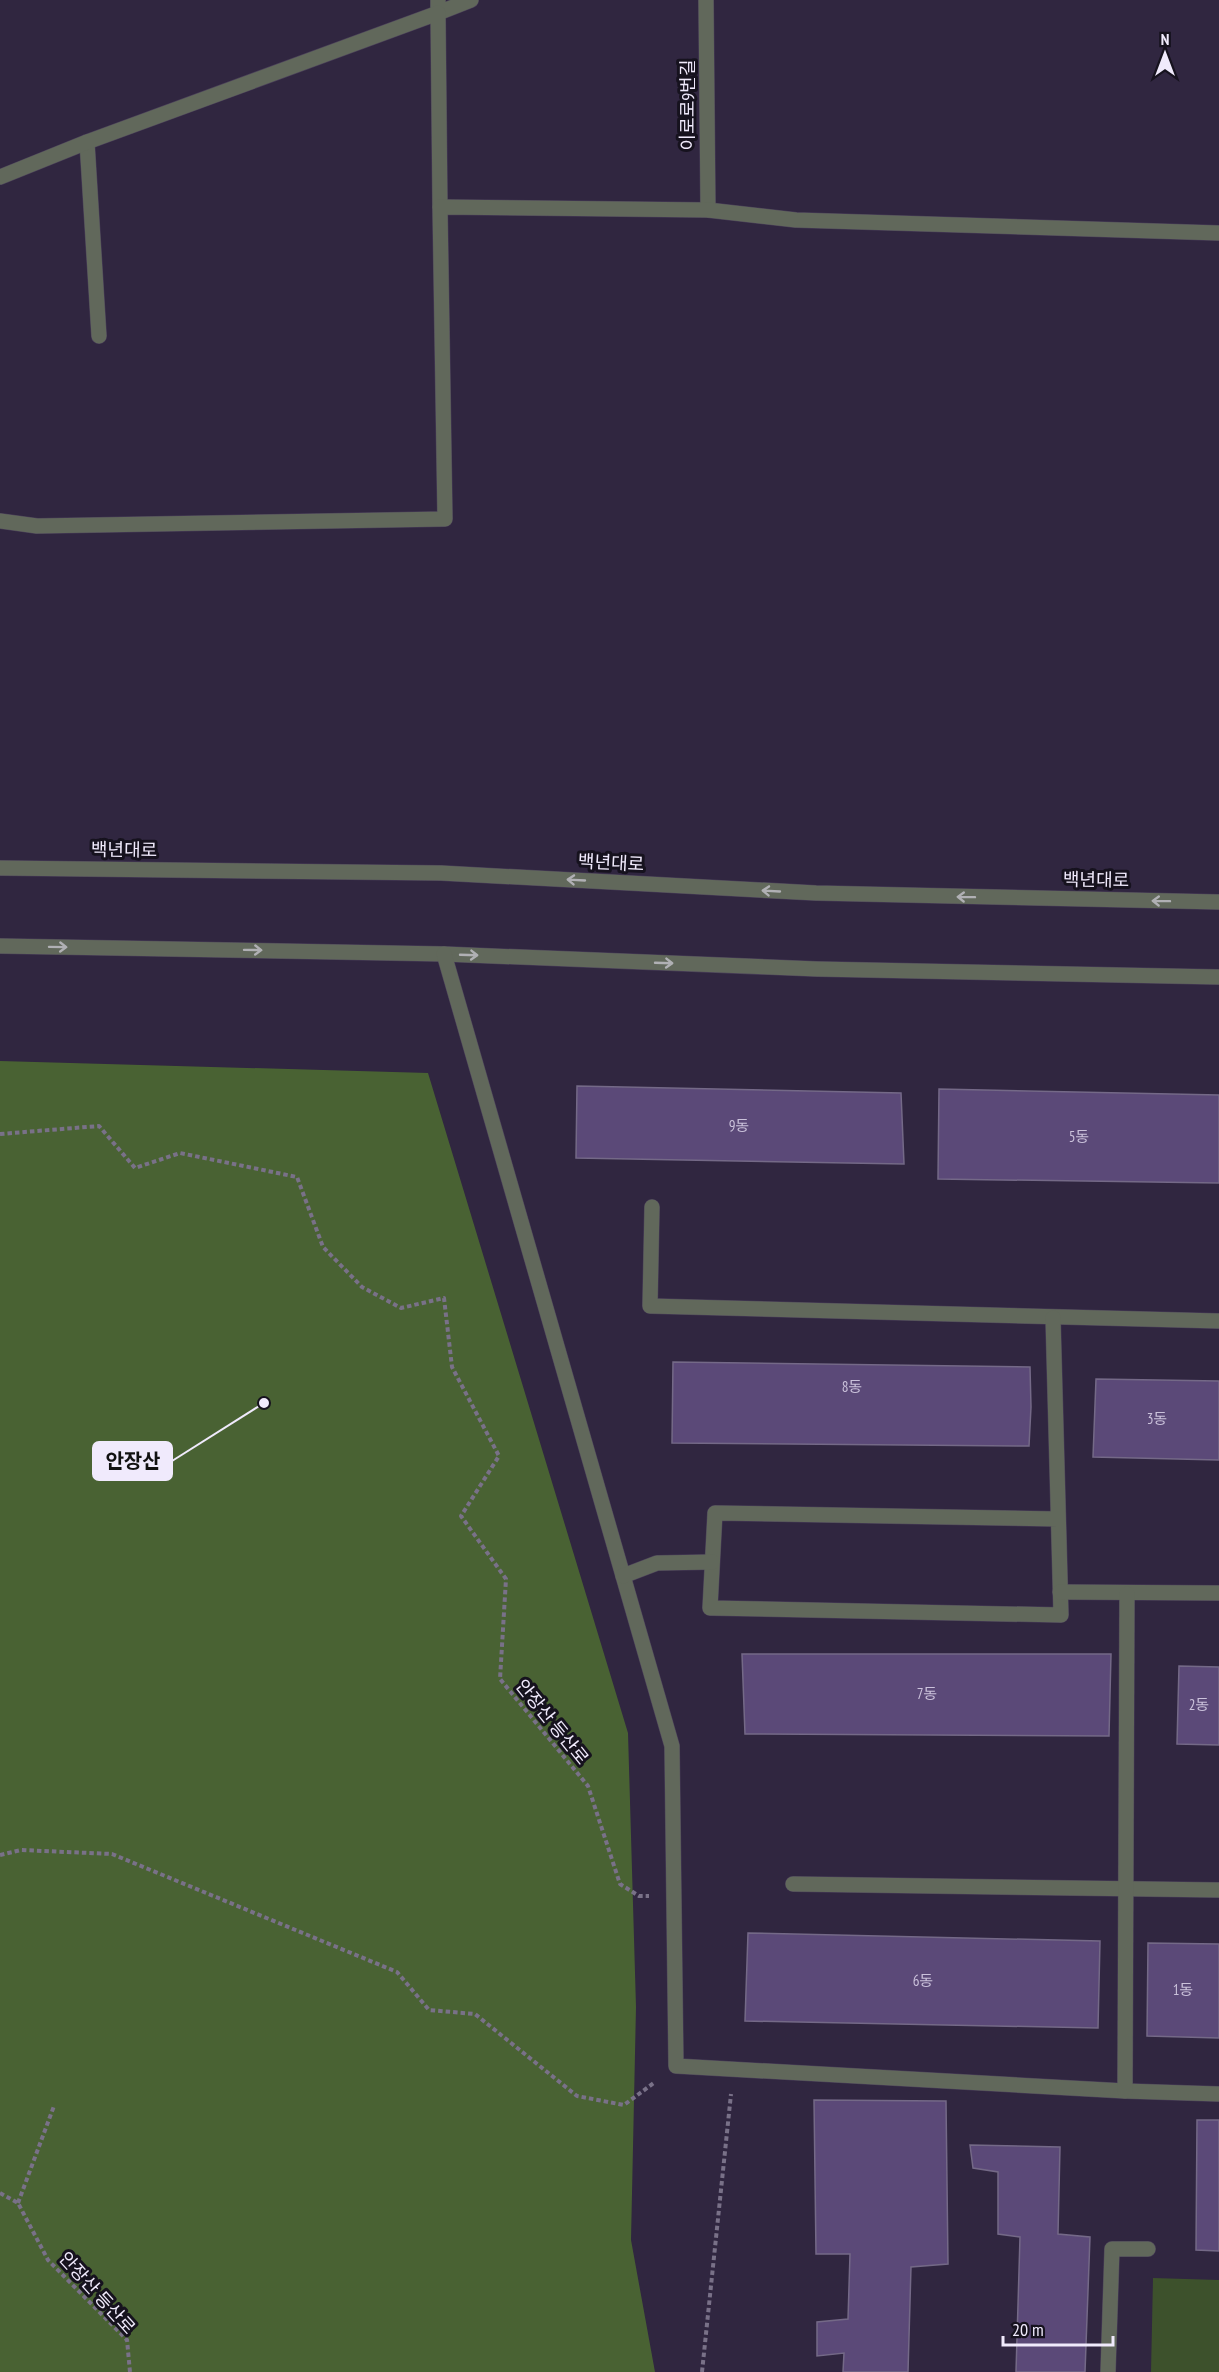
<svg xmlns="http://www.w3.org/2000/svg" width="1219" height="2372" viewBox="0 0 1219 2372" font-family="'PT Sans Narrow','Noto Sans KR',sans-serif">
<rect width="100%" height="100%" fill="#302640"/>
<polygon fill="#3d512c" points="1153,2278 1219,2280 1219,2372 1151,2372"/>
<polygon fill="#496233" points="0,1061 428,1073 628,1733 636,2007 631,2240 655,2372 0,2372"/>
<g fill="#5b4978" stroke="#746987" stroke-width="1.5">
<polygon points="577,1086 901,1093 904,1164 576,1158"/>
<polygon points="939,1089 1219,1095 1219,1183 938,1179"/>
<polygon points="673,1362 1030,1367 1031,1407 1029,1446 672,1443"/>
<polygon points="1096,1379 1219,1381 1219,1460 1093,1457"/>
<polygon points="742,1654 1111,1654 1109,1736 745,1734"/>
<polygon points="1179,1666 1219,1667 1219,1745 1177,1744"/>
<polygon points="748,1933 1100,1941 1098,2028 745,2021"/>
<polygon points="1148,1943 1219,1944 1219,2038 1147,2036"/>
<polygon points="814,2100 946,2101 948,2264 911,2267 908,2372 843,2372 844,2353 817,2356 817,2322 848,2319 850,2254 816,2254"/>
<polygon points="1197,2120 1219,2120 1219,2251 1196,2250"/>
<polygon points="970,2145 1060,2147 1058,2234 1090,2237 1085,2372 1016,2372 1020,2237 998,2234 998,2172 973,2168"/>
</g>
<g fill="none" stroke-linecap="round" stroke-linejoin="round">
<defs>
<g id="minor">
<polyline points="438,0 438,13 471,0"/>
<polyline points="706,0 708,210"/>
<polyline points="87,142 99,336"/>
<polyline points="0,177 87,142 438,13 440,207"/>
<polyline points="0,521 37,526 445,519 440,207 708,210 796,220 1219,233"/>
<polyline points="0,868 441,873 816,893 1219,902"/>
<polyline points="0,946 444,954 817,969 1219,977"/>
<polyline points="444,954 672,1746 676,2066 1125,2091 1219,2094"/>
<polyline points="652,1207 650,1306 1219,1321"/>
<polyline points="1053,1318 1061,1615 710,1608 715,1513 1058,1519"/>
<polyline points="623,1576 657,1563 712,1562"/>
<polyline points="1060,1592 1219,1593"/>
<polyline points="793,1884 1219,1890"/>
<polyline points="1125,2091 1127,1594"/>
<polyline points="1108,2372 1112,2249 1148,2249"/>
</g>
</defs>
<use href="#minor" stroke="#4b415a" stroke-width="16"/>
<g stroke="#797188" stroke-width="4" stroke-dasharray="4.5 3" stroke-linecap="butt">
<polyline points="0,1134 99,1126 135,1168 180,1153 297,1177 323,1247 362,1287 401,1308 444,1298 452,1367 499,1456 461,1516 506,1579 500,1679 588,1786 620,1884 639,1896 649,1896"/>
<polyline points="0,1855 21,1850 112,1854 397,1972 429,2010 475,2014 577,2096 624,2105 655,2082"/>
<polyline points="0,2193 18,2203 48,2260 127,2340 130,2372"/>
<polyline points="18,2203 54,2106"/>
<polyline points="702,2372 731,2094"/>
</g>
<use href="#minor" stroke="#61685b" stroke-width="15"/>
</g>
<defs><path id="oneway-shaft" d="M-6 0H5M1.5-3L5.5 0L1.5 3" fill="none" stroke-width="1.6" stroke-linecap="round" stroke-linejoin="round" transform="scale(1.5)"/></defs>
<g stroke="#b0b0b4">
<use href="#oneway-shaft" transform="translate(576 880) rotate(-177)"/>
<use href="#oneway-shaft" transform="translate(771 891) rotate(-177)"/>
<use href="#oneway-shaft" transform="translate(966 897) rotate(-179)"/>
<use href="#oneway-shaft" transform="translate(1161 901) rotate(-179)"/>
<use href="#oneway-shaft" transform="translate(58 947) rotate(1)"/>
<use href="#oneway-shaft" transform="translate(253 950) rotate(1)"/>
<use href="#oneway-shaft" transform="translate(469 955) rotate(2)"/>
<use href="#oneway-shaft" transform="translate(664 963) rotate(2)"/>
</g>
<g text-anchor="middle" stroke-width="6" stroke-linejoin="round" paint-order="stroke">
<g font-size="15" fill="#cbc2db">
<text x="739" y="1131">9동</text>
<text x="1079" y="1142">5동</text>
<text x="852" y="1392">8동</text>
<text x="1157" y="1424">3동</text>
<text x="927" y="1699">7동</text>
<text x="1199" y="1710">2동</text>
<text x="923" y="1986">6동</text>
<text x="1183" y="1995">1동</text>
</g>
<g font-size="18" fill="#f0eafc" stroke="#16121e">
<text transform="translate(688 105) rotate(-90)" y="6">이로로9번길</text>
<text transform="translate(124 850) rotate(1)" y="6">백년대로</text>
<text transform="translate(611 863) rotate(3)" y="6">백년대로</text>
<text transform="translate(1096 880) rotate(1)" y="6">백년대로</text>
<text transform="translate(552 1722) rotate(51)" y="6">안장산 등산로</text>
<text transform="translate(97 2293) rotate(48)" y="6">안장산 등산로</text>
</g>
</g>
<path fill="none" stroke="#f0eafc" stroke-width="2" d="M264 1403L172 1461"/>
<circle fill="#f0eafc" stroke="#16121e" stroke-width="2" cx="264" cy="1403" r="6"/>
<rect fill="#f0eafc" stroke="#f0eafc" stroke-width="2" x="93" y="1442" width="79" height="38" rx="6"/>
<g font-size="20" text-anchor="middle" font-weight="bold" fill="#111">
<text x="133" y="1468">안장산</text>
</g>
<g transform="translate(1165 54)" stroke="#16121e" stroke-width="4.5" paint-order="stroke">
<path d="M0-4.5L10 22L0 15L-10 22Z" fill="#f0eafc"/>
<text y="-9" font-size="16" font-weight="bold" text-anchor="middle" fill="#f0eafc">N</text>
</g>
<path d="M1003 2336v9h110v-9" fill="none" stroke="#f0eafc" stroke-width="3"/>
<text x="1012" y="2336" font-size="18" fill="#f0eafc" stroke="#16121e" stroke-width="4.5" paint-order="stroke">20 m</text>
</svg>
